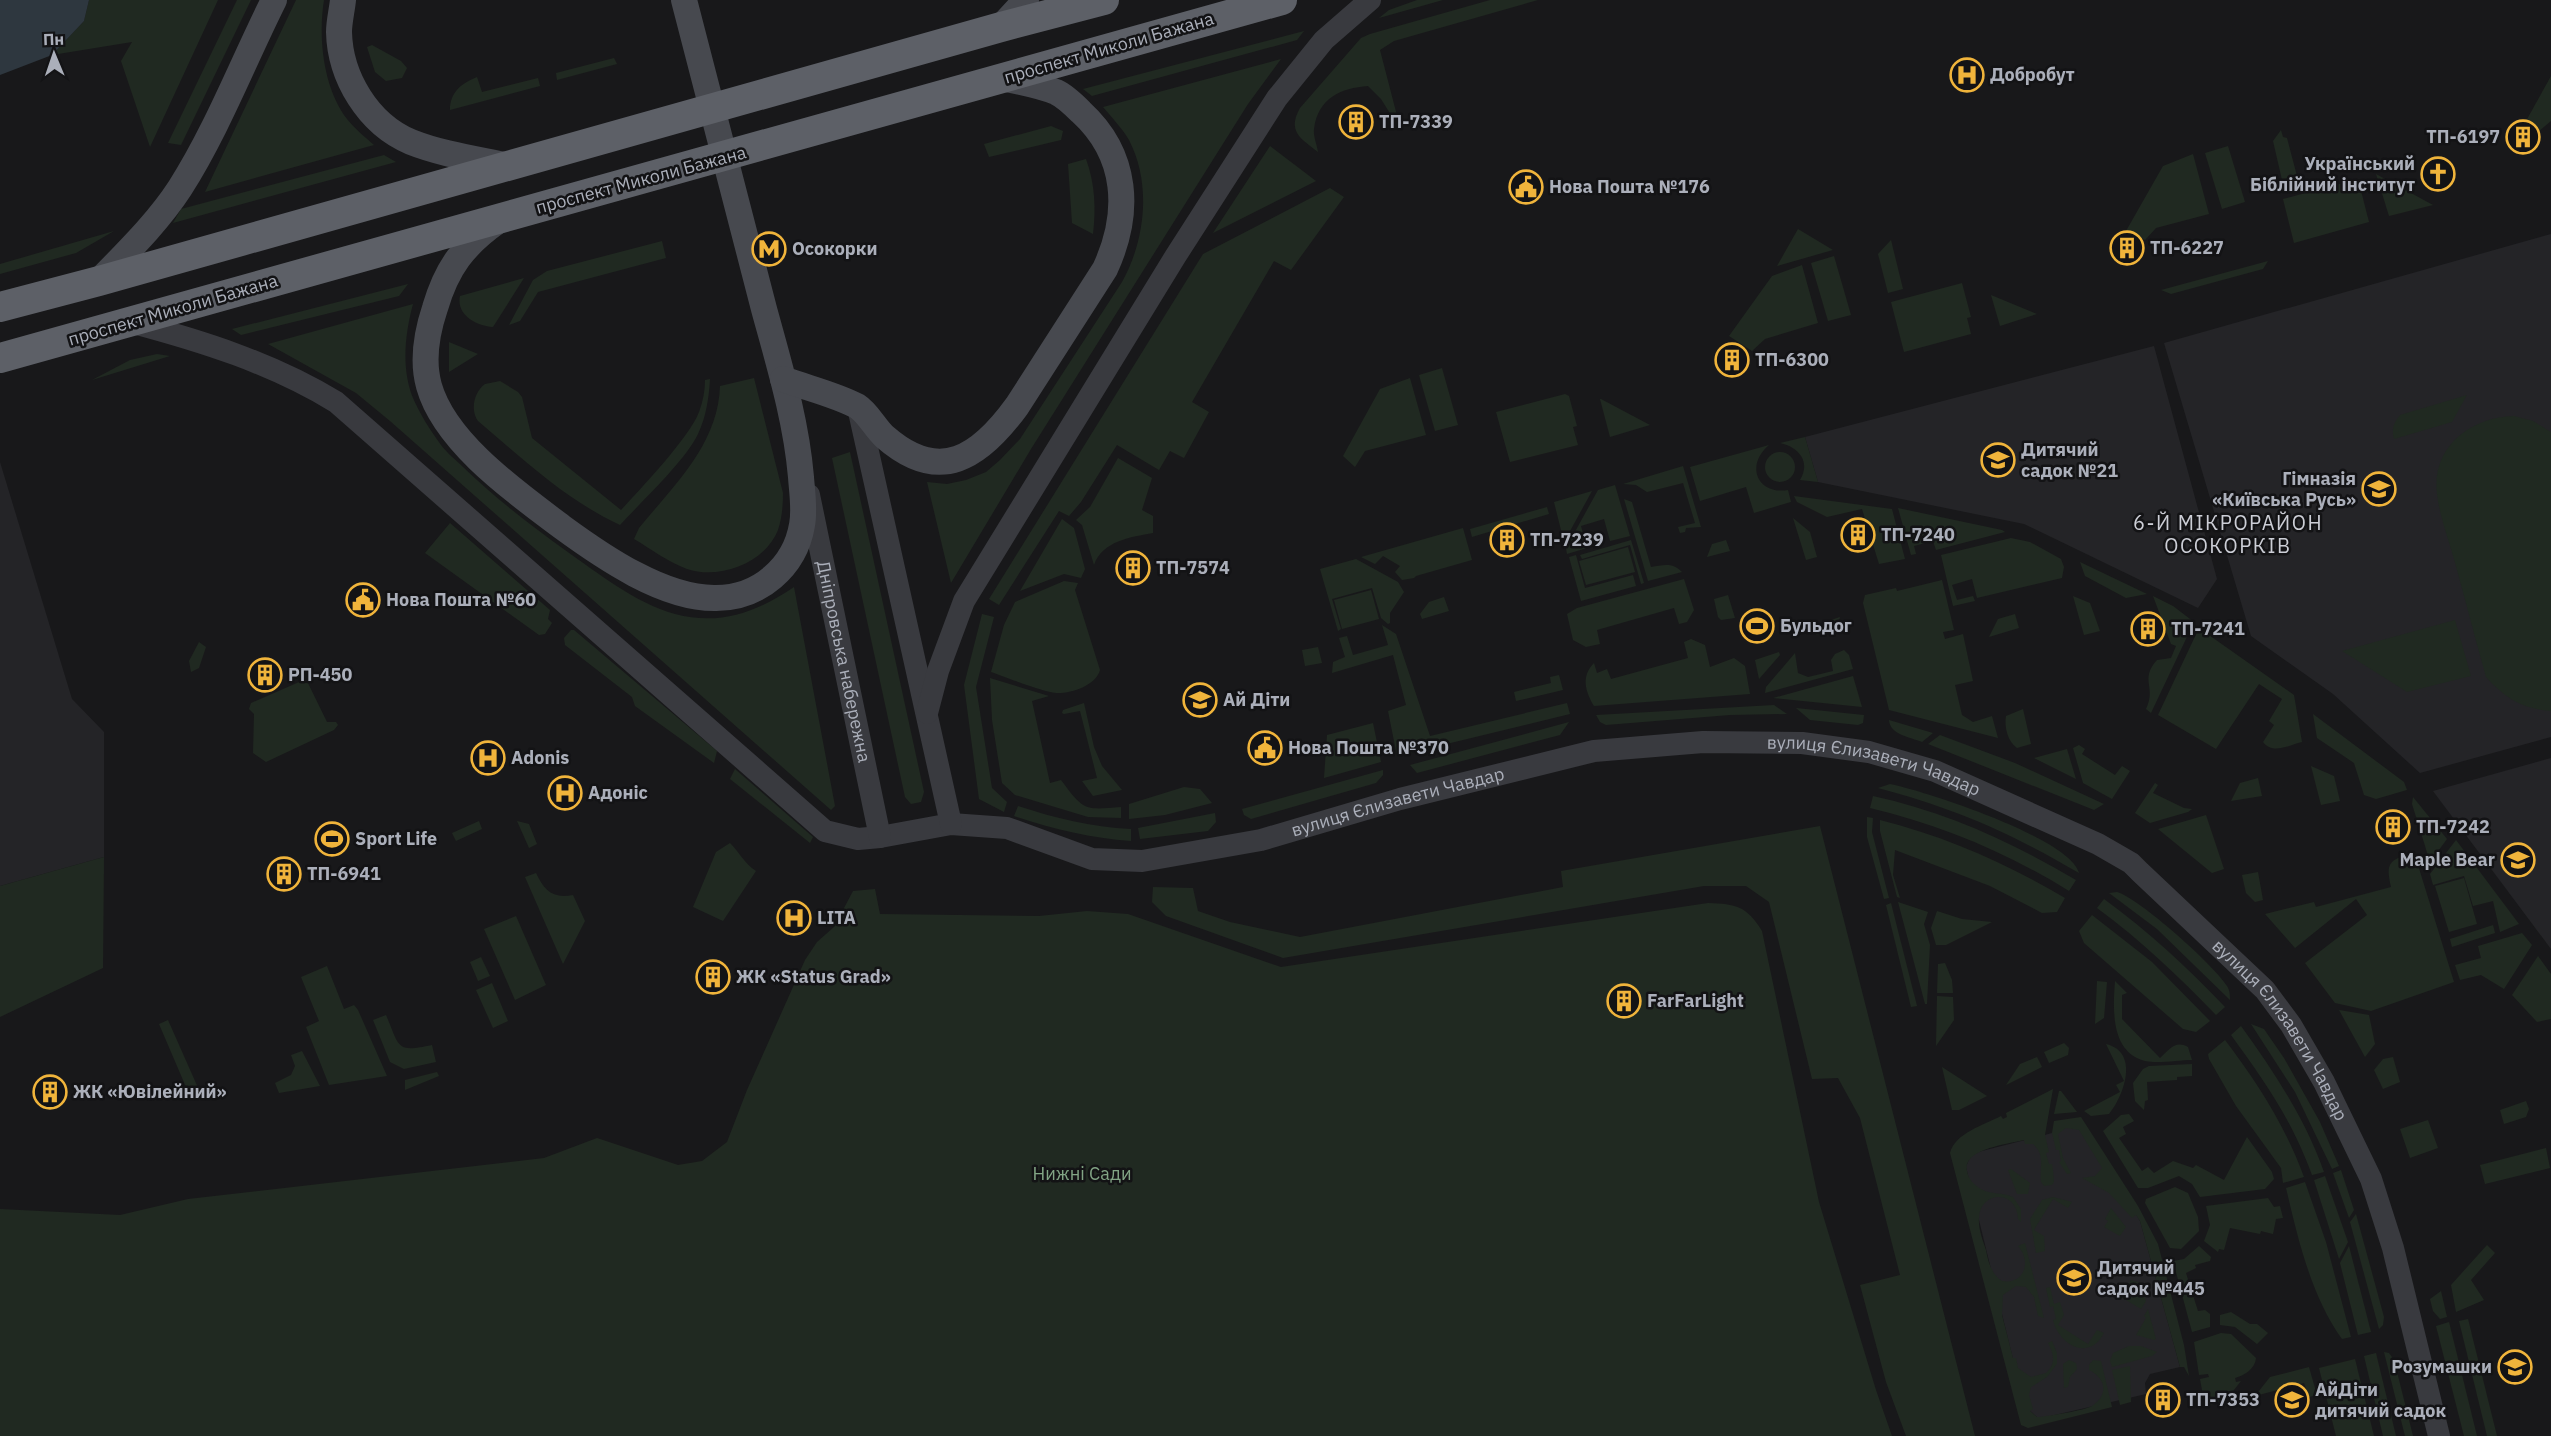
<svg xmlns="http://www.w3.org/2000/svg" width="2551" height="1436" viewBox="0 0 2551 1436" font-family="'IBM Plex Sans',sans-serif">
<rect width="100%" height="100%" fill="#18181a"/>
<g fill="#242427">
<polygon points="2551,234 2551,737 2420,773 2333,694 2251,636 2164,343"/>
<polygon points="2154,346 2217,579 2198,608 2024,524 1818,482 1805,437"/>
<polygon points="0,462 72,699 104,732 104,857 0,886"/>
<polygon points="2551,758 2551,949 2433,791"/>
<polygon points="2061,1125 2082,1127 2140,1221 2180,1367 2150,1374 2145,1383 2146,1394 2046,1417 2037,1417 2030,1411 2013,1359 1966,1167 1970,1157 1978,1152 2056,1132"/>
</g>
<g fill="#202921">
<polygon points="89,0 218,0 150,147 121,61 132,42 52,55 84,21"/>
<polygon points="237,0 251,0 181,145 168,143"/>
<path d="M296,0h28c-6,37 -1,88 23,119 7,9 18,18 27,26l-169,47z"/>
<polygon points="1417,0 1443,0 1379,18 1389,10"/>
<path d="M1490,0h48l-144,41 -14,9 21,81 -20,-32 -13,-13c-27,2 -50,12 -54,43 -1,7 3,16 4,23 -18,-14 -31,-21 -18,-44l61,-70 9,-4z"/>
<polygon points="1304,31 1297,40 1092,96 1083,89"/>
<polygon points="372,45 401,61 407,68 402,78 386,81 375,72 367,47"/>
<polygon points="614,58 617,64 557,80 556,73"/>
<path d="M1281,59l-33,45 -217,345 -80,134 -24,-101 20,2 19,-4 20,-8 14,-12 20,-21 102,-157c23,-41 30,-98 7,-142 -7,-12 -17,-22 -26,-33z"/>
<polygon points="2551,76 2551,121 2538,132 2526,121"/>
<path d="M477,77l5,15 56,-14 2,8 -90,24c0,-18 12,-27 27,-33z"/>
<polygon points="1051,126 1063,131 1061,140 989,157 984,144"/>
<polygon points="2281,130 2283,137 2287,138 2297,176 2282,180 2273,141"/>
<polygon points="1270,146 1316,181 1213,233"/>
<polygon points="2228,146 2245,202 2222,209 2205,153"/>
<polygon points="2193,154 2209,214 2156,228 2145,240 2126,231 2163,166"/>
<polygon points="384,155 396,162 173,223 181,209"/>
<path d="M1086,159c9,25 10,49 7,75l-21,-11 -4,-59z"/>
<polygon points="2376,174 2433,205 2389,216"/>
<polygon points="2358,179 2369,222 2294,243 2283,199"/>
<polygon points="1330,188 1344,197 1291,270 1274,261 1192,402 1209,412 1184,458 1170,451 1159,470 1117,445 1081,502 1069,516 1059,511 999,605 989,599 1203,254"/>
<polygon points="1798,229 1833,250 1777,266"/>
<polygon points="114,231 76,253 0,274 0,264"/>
<polygon points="1891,240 1903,289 1888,293 1878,254"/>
<polygon points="662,241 666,258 538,292 520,321 509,325 533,280 547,271"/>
<polygon points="1834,256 1851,315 1828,321 1811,263"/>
<polygon points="2268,261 2263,269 2171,294 2161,290"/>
<polygon points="1802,265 1818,323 1765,339 1752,351 1729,336 1772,276"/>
<path d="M524,278l-31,49c-17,-1 -37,-12 -33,-31z"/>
<polygon points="1962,283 1971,317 1967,318 1971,334 1904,352 1891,302"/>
<polygon points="408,284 399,296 241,335 232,329"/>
<polygon points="1991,295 2037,314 2000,326"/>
<path d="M413,304c-8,30 -12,64 0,94 7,16 17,32 28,47 6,8 15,15 22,22 32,31 66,57 102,83 33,23 70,53 110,64 45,12 82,-2 119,-27l41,219 -4,4 -441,-389 -34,-28 -88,-49z"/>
<polygon points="449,342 478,354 449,372"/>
<polygon points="157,354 170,356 92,380 130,360"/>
<polygon points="1442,368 1458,425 1435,431 1419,375"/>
<path d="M754,378l29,115c0,13 -1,25 -5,37 -13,33 -58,50 -91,39 -19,-7 -36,-20 -53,-30l5,-11c35,-43 79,-83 81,-142z"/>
<polygon points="1410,378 1426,435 1365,451 1355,467 1343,456 1380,389"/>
<path d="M710,379c-1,19 -4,38 -12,55 -12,26 -57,68 -78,91 -54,-25 -97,-66 -142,-104 -8,-11 -4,-29 7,-37l15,-3 18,11 4,5 10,41 89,72c21,-23 68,-72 78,-98 4,-11 6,-21 6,-32z"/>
<polygon points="1565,394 1569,396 1577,426 1573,427 1578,445 1510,462 1496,412"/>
<path d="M2467,395l-15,27 -58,17c-3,-11 0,-16 6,-24z"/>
<polygon points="1600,399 1601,399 1650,425 1610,437"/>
<path d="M2514,416l19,5 18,11v279c-29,-2 -46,-13 -65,-34 -10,-35 -19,-71 -29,-107 -6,-24 -17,-51 -20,-76 -6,-47 34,-77 77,-78z"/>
<path d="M1805,437l13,45 -18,-2c11,-18 -1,-33 -20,-37z"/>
<path d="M1769,445c-24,20 -12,50 19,45l3,12 -37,11 -8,-26 -46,14 -10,-34z"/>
<polygon points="850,452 924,792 921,802 911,804 905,797 832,458"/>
<circle cx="1780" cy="467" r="15"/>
<path d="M1118,458l34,20 -10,32 11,6v17c-22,4 -51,8 -59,32l-12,-40 -6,-5 14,-13z"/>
<polygon points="1683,466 1701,527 1686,528 1685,532 1680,533 1678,527 1695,523 1683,483 1647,492 1636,485 1623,484"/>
<polygon points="1615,485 1630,536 1610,541 1604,519 1581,526 1587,548 1567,554 1566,548 1598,490"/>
<polygon points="1592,491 1564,542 1554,502"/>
<polygon points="1794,496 1892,509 1905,559 1879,564 1862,509 1827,517 1797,502"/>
<path d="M1624,499l8,3 19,65c12,-2 22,-5 31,5l-34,9z"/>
<polygon points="1547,507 1549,514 1472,537 1470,529"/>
<polygon points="1898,508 2002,530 2005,532 1936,550 1933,541 1914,546 1916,554 1911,555"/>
<polygon points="1793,518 1810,532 1817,557 1806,560"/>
<polygon points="1062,519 1074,528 1085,569 1081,578 1064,574 1020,591"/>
<polygon points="450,523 550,610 548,619 552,623 545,634 539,635 425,553"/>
<polygon points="1463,528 1472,560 1416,576 1414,578 1402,580 1395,572 1400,566 1383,556 1375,564 1361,557"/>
<polygon points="2011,538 2030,542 2061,559 2064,567 2062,578 1977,598 1972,579 1952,585 1957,600 1973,596 1975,601 1953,606 1941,555"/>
<polygon points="1631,540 1644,583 1641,584 1630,545 1582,559 1580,555"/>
<polygon points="1726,540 1730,551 1707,557 1712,544"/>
<polygon points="1628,547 1635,572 1586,585 1579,561"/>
<polygon points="1576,555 1585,588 1633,575 1636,586 1581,601 1569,557"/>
<polygon points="1356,559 1398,582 1404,592 1390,613 1390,623 1388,624 1381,618 1372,588 1332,599 1341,629 1338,631 1320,569"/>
<polygon points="2080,562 2147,594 2126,598 2085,576"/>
<polygon points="1684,579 1694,610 1687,622 1679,624 1674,608 1597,630 1600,644 1586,647 1573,640 1567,614 1577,608"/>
<polygon points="1942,580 1954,630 1943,632 1945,639 1963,634 1973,681 1955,685 1962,715 1973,722 1992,716 1998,738 1889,710 1863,603 1865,595 1896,588 1897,591"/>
<path d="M1064,581l14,2 -3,7 25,80c-4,15 -27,23 -42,23 -12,0 -53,-16 -67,-21l13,-47 11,-23z"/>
<polygon points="1371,590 1379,619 1342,629 1334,600"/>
<polygon points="1728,595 1735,618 1721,620 1718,617 1714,599"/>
<polygon points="2073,596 2090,603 2100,631 2084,635"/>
<path d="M2153,596l20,10 21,16 -43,91 -5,-4c11,-22 -7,-29 11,-49l14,-2 5,-12 -5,-2z"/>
<polygon points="1444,597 1449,611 1422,619 1420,614 1429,602"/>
<polygon points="982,614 994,617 976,687 992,788 1007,802 1004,812 979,799 964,685"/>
<polygon points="2015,614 2019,628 1989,637 1998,619"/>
<polygon points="1840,617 1836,631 1816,635 1817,627 1828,621"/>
<polygon points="2455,620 2471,676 2407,692 2342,651"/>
<polygon points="1382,625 1396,634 1430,736 1567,703 1570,714 1397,756 1388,711 1406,705 1393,655 1332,673 1333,662 1345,657 1339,638 1347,636 1353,655 1388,645"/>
<path d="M2199,628l95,67 8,47c-13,3 -29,13 -39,0l11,-17 -5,-4 13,-22 -23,-15 -43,65 -58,-34z"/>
<polygon points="571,630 574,630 717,751 714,763 635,706 632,697 565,645 564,638"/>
<path d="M1691,639l14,6 5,22 24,-9 11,8 5,28 -156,12c-9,-15 -13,-30 0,-43l3,10 10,-4 4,10 77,-21 -4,-16z"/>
<polygon points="199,642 206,647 199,668 191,672 189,661"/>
<polygon points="1318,647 1322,663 1305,666 1302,650"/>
<polygon points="1844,650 1849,655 1853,669 1765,693 1766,687 1795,653 1798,673 1808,677 1833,671 1831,660 1835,654"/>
<polygon points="1779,652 1780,655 1759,679 1755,660"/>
<polygon points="1559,675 1563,690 1516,701 1514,692 1551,683 1550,677"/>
<polygon points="1853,676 1862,707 1773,698"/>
<path d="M990,678l59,18 -17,5 18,82 11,-3c23,31 23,30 60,27v11l-33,-1 -73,-22 -13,-12 -10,-63z"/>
<polygon points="306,679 327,722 336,722 338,725 334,730 266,762 253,753 254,714 249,709 251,703"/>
<polygon points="1084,703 1094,747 1102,766 1122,790 1093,796 1082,781 1097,778 1080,711 1064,714 1062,713 1063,710"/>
<polygon points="1774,705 1787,714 1730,715 1606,725 1600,722 1596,715"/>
<polygon points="1796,708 1864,715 1863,723 1858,725 1810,720"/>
<path d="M2023,709l8,35 -14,4c-9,-6 -13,-21 -11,-32z"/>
<polygon points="2313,714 2404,782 2407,790 2376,799 2364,795 2354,763 2317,738"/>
<path d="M1889,720l44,13 -11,9c-12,-5 -32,-7 -33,-22z"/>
<polygon points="1569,722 1560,735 1417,773 1410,765"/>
<polygon points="1373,723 1381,762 1324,778 1327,735"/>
<polygon points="1940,735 2015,763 2104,804 2094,810 1928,744"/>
<polygon points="2079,745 2085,749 2082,754 2115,775 2122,766 2130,771 2112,799 2083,783 2073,748"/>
<polygon points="2067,749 2076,779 2034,758"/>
<polygon points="2311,766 2334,776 2340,801 2321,805"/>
<polygon points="735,769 813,837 810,843 730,779"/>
<polygon points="1383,770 1383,775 1376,783 1251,819 1244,815 1242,809"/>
<polygon points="2258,778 2262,796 2231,801 2240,783"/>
<polygon points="2155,783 2158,785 2153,793 2184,808 2192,809 2188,812 2150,823 2135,813"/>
<path d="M1890,784c35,7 180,54 189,89 -68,-40 -125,-65 -201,-85z"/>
<polygon points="1184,787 1200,789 1212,803 1165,815 1129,819 1129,804"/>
<path d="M1873,796c73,16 139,46 203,84l-7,11c-63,-39 -128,-66 -199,-83z"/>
<polygon points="2413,797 2447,839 2430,862 2412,804"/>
<path d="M1018,806c37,12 73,21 113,23v12c-40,-3 -78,-12 -117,-25z"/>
<polygon points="1215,813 1216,822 1208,831 1140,839 1138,828"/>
<polygon points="2206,815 2224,869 2212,873 2158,829"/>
<polygon points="1867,817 1873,818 1872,832 1889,898 1884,899 1867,837"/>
<path d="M1880,820c67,17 126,43 185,78l-8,14 -15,1 -52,-27 -95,-36 -2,25 7,23 -3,-1 -17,-66z"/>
<polygon points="479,821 482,829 456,841 452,833"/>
<polygon points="517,821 529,824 537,844 529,848"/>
<polygon points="1820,826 1975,1436 1906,1436 1886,1382 1860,1285 1900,1275 1860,1118 1838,1078 1812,1079 1769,902 1746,886 1704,886 1283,958 1166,916 1152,902 1153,887 1193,888 1198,911 1230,922 1300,937 1563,887 1561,871"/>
<polygon points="2456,840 2519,924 2500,932 2493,901 2473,906 2464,876 2433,885 2430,874"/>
<path d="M730,843c10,10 14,20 26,28l-33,50 -30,-14 23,-55z"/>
<path d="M2414,852l40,130 -83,29 -36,-8 -30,-40 62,-48 -11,-16 -61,49 -30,-34 49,-12 2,5 75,-20c-6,-25 -1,-27 23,-35z"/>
<polygon points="104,857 103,968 0,1017 0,886"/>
<polygon points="2258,872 2263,900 2255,902 2246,893 2242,875"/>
<path d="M536,873c8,17 16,26 37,22l12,26 -22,43 -38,-87z"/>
<polygon points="2464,878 2477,924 2449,932 2435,886"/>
<path d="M875,889l5,25 159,2 48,-5 41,3 153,53 427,-64c28,1 39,3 54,28l57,271 57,188 16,46h-1892v-227l120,6 68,-16 356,-41 53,-20 81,27 24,-4 25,-19 20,-52 58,-130 12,-18 17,-15 19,-36z"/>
<path d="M2117,892c22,6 98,74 110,94 3,5 3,9 3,14l-73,-71 -48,-36z"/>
<path d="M2104,899c44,32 83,68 121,108l-9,8c-38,-39 -75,-75 -119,-107z"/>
<polygon points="1898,902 1928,912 1924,924 1930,945 1927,1004 1925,1004"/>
<polygon points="1891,903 1917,1006 1911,1007 1886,905"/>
<polygon points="1937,911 1962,919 1992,922 1946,945 1936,945 1931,928"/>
<polygon points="2092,915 2152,962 2210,1021 2196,1032 2183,1029 2084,943 2079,931"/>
<polygon points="516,916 546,985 515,1000 484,929"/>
<polygon points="2493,925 2495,933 2452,947 2450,939"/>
<polygon points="2522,933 2532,945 2504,989 2481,975 2460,980 2455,965 2481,958 2478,946"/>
<polygon points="2538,956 2551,974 2551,1019 2537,1022 2512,995"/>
<polygon points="481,957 490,976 478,981 470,962"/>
<polygon points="1945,963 1952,980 1953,993 1937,993 1938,964"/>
<polygon points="327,966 344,1009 354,1005 358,1010 387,1076 329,1085 306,1027 319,1021 301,977"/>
<polygon points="2097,981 2107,982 2104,1018 2095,1024"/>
<path d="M2115,981l12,12 -5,2v24l38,39c10,-9 15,-18 28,-11l4,13c-14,0 -33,4 -47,1 -35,-9 -32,-53 -30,-80z"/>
<polygon points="492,983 508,1021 493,1028 476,990"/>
<polygon points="1937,996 1953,997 1954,1020 1936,1046"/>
<polygon points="2339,1010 2369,1015 2375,1044 2365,1057"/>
<path d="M386,1015c14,32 9,38 46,30l4,17 -32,7 -14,-7 -17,-42z"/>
<polygon points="168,1020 199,1090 189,1094 159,1024"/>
<polygon points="2251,1024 2264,1029 2284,1058 2320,1122 2339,1166 2332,1169 2295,1092"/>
<path d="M2241,1026c33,46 64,92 83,146l-12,3c-20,-55 -47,-93 -81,-140z"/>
<path d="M2225,1040c32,42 61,87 79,137l-21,6 -2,-15 -45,-62 -27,-47 -1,-5z"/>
<polygon points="2064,1043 2069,1048 2068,1055 2049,1063 2044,1052"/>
<path d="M2106,1044c34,8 18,52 3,70l-18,2 -7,-5 36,-19 -4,-7 8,-4z"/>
<polygon points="302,1051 320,1086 279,1093 275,1083 291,1075 295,1066 291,1055"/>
<polygon points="2037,1057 2042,1067 2006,1085 2020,1064"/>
<polygon points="2393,1057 2400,1082 2383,1089 2374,1070 2383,1059"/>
<polygon points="2192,1064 2192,1076 2177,1077 2177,1080 2147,1082 2148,1100 2145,1101 2144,1110 2135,1101 2133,1083 2143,1069 2149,1066"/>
<polygon points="1942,1067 1987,1096 1959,1110 1952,1110"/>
<polygon points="437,1072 439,1076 405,1090 405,1080"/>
<path d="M2053,1089l-8,46 4,17 -3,1 3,11h3l1,6 1,12 -2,3 -8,1 -3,-4c-2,-14 5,-27 -8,-38h-8l-1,-4c-16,4 -62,9 -57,31 2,9 6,13 14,18 9,6 22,3 32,8l8,12v13l-3,-3c-1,-30 -38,-28 -39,-1 -1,10 4,23 7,32 2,11 5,24 16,31 22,4 30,-19 16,-35l7,-3 19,75 -6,-2 -4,-19 -8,-10 -10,-1 -13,9 -1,20 11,43h3l2,10 13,9 15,-4c10,-9 8,-19 2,-30l4,-2 5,12v11l-10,13 -16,10 -2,8 4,14 -3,2 7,6c8,0 49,-7 55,-11 16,-11 15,-27 -3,-36v-5l4,-5 8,1 1,4 10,42 -84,21 -7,-3 -71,-272c5,-20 34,-28 51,-37l2,3 4,-2 -1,-4z"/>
<polygon points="2059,1091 2061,1091 2077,1112 2054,1114"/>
<polygon points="2526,1101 2529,1109 2526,1117 2504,1124 2500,1110"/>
<polygon points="2129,1114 2134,1121 2123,1127 2126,1134 2119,1138 2142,1171 2148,1167 2154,1173 2173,1161 2193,1168 2196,1165 2224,1180 2247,1137 2272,1172 2274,1179 2265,1189 2200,1197 2192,1184 2179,1176 2148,1188 2138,1188 2103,1131 2121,1115"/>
<polygon points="2081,1117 2138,1206 2158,1244 2184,1345 2189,1376 2184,1367 2180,1367 2140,1221 2136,1215 2132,1218 2109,1193 2082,1178 2095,1176 2102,1168 2079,1130 2066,1128 2058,1134 2063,1158 2071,1173 2067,1174 2059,1162 2061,1161 2059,1150 2056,1150 2052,1133 2054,1121"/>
<polygon points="2428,1120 2438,1148 2410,1158 2400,1129"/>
<polygon points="2546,1148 2550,1168 2485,1184 2480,1165"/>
<polygon points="2011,1169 2030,1183 2028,1194 2017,1194 2008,1170"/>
<polygon points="2341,1170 2354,1210 2349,1218 2333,1173"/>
<polygon points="2325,1176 2348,1242 2339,1259 2314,1180"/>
<path d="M2305,1182l21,60 25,95 -9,2c-31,-43 -44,-100 -56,-151z"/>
<polygon points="2175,1187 2188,1193 2198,1217 2199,1231 2181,1249 2170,1248 2145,1203 2146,1199"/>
<polygon points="2053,1197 2072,1202 2068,1208 2053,1199 2034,1230 2044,1236 2045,1251 2036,1253 2030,1219 2042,1200"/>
<polygon points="2268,1198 2274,1207 2280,1206 2283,1218 2276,1219 2273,1234 2261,1231 2260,1234 2230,1228 2224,1250 2219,1249 2218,1252 2204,1241 2210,1225 2206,1206"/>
<polygon points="2111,1208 2126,1227 2120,1236 2104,1227 2108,1221 2105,1219"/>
<polygon points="2356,1214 2384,1317 2383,1325 2379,1329 2350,1222"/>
<polygon points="2487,1245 2495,1253 2471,1280 2484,1300 2456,1312 2451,1285"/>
<polygon points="2199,1246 2211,1257 2210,1261 2195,1265 2196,1268 2186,1273 2198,1311 2205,1310 2210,1314 2210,1327 2192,1332 2173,1261 2184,1259"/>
<polygon points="2349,1246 2371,1332 2358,1335 2340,1263"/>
<polygon points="2131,1280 2140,1283 2146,1301 2141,1309 2121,1297"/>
<path d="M2050,1287l4,17 6,-2 4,13 -6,10 30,19 9,-14 7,3c-15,29 -45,12 -51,-13l3,-1 -3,-13 -3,1 -4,-19z"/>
<polygon points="2441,1291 2447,1317 2440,1319 2433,1311 2430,1299"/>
<polygon points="2148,1309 2156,1339 2154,1340 2136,1335 2146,1318 2144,1316"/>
<polygon points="2231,1312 2250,1324 2257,1324 2268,1333 2257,1344 2235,1327 2220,1325 2220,1315"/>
<polygon points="2468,1319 2497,1436 2487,1436 2459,1321"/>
<polygon points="2449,1322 2477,1436 2464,1436 2436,1326"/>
<path d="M2221,1333l10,1 25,24c-1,11 -11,17 -21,20l1,4 5,-1 -15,19 -21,7 -5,-28 9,-2 -1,-3 -9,1 -5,-33z"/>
<polygon points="2129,1346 2141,1346 2157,1352 2152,1356 2112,1367 2110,1361 2113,1353"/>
<polygon points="2384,1352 2389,1353 2394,1360 2413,1436 2405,1436"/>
<polygon points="2376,1353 2396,1436 2383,1436 2364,1356"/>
<polygon points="2355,1359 2374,1436 2336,1436 2319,1368"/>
<polygon points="2069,1360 2076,1363 2077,1369 2070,1377 2068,1387 2064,1388 2063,1364"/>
<polygon points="2130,1366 2131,1402 2120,1405 2112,1370"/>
<polygon points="2309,1367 2317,1395 2309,1397 2304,1383 2255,1396 2270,1377"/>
</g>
<polygon fill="#2e373f" points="0,0 89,0 84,21 52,55 0,75"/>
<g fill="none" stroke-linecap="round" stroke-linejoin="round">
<g stroke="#393a3f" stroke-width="22">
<path id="s1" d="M130,322c72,19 142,41 206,80l489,429 33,8 22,-2 71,-13 56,4 85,31 50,2 119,-21 139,-41 194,-48 109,-9 99,1 67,9 66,19 163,73 33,19 9,9 125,118 26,35 33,57 47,97 22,69 46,188"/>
<polyline points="858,407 951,824"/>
<path id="s2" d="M809,495l71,342"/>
<polyline points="927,713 938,671 964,601 1175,257 1277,98 1324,40 1370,0"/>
</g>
<g stroke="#47494f" stroke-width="26">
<path d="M343,0c-1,10 -4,22 -4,32 1,45 29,92 72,110 30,12 65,17 98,24"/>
<polyline points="1001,27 1026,0"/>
<path d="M498,221c-34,24 -51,46 -63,87 -8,24 -13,53 -6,78 16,57 88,107 133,141 41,30 102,72 154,71 43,0 79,-31 86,-73 3,-15 0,-33 -1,-48 -5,-58 -22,-113 -37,-168 -26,-103 -53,-206 -80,-309"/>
<path d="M99,281c28,-29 59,-59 81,-93 37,-58 63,-126 94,-188"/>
<path d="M783,379c24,9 51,15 74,27 11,7 18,22 28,31 55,48 95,20 132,-31l88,-137c26,-56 23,-114 -24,-157 -7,-7 -16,-16 -25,-20 -17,-7 -36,-10 -54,-14"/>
</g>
<g stroke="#5d6067" stroke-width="30">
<polyline points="0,307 99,281 1001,27 1104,0"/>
<polyline points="0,358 1282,0"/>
</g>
</g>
<defs>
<symbol id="hospital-ring" viewBox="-11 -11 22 22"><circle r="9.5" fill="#131315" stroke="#f0b43b" stroke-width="1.5"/><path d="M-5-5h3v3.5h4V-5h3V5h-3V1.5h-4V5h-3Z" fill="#f0b43b"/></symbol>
<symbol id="building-ring" viewBox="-11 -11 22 22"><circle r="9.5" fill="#131315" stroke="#f0b43b" stroke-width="1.5"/><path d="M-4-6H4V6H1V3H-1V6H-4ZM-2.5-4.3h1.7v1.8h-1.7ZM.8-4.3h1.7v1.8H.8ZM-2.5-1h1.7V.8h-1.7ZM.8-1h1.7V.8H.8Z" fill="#f0b43b"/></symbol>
<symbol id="church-ring" viewBox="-11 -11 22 22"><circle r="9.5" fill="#131315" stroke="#f0b43b" stroke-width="1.5"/><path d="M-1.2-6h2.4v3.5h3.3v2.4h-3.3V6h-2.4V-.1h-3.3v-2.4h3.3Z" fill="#f0b43b"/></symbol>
<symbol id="civic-ring" viewBox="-11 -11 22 22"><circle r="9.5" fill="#131315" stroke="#f0b43b" stroke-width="1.5"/><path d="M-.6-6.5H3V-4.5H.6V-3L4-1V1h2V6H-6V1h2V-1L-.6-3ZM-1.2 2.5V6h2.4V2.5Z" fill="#f0b43b"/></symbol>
<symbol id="metro-ring" viewBox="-11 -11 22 22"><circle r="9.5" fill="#131315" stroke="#f0b43b" stroke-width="1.5"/><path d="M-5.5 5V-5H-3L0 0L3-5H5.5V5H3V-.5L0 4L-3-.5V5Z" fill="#f0b43b"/></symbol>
<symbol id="school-ring" viewBox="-11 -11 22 22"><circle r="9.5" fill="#131315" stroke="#f0b43b" stroke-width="1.5"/><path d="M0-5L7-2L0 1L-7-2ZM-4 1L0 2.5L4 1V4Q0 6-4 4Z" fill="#f0b43b"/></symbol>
<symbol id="stadium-ring" viewBox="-11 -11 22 22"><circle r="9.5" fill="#131315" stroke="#f0b43b" stroke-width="1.5"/><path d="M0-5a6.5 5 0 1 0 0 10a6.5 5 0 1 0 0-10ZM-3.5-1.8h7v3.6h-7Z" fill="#f0b43b"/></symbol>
</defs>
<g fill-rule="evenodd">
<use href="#hospital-ring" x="1948" y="56" width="38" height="38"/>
<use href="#building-ring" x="1337" y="103" width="38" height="38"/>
<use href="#building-ring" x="2504" y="118" width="38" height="38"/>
<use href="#church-ring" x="2419" y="155" width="38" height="38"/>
<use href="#civic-ring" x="1507" y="168" width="38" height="38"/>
<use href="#building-ring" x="2108" y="229" width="38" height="38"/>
<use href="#metro-ring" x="750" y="230" width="38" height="38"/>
<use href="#building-ring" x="1713" y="341" width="38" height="38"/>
<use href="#school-ring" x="1979" y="441" width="38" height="38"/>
<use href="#school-ring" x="2360" y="470" width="38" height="38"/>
<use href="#building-ring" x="1839" y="516" width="38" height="38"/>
<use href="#building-ring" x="1488" y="521" width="38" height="38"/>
<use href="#building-ring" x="1114" y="549" width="38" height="38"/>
<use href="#civic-ring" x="344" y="581" width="38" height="38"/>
<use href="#stadium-ring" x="1738" y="607" width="38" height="38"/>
<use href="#building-ring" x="2129" y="610" width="38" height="38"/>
<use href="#building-ring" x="246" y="656" width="38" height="38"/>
<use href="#school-ring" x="1181" y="681" width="38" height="38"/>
<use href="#civic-ring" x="1246" y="729" width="38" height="38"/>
<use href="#hospital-ring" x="469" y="739" width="38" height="38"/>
<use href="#hospital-ring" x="546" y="774" width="38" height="38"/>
<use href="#building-ring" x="2374" y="808" width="38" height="38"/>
<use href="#stadium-ring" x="313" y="820" width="38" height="38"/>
<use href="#school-ring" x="2499" y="841" width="38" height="38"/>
<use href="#building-ring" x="265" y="855" width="38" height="38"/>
<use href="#hospital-ring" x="775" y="899" width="38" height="38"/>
<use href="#building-ring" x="694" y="958" width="38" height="38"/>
<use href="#building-ring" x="1605" y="982" width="38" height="38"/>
<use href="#building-ring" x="31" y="1073" width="38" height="38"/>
<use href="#school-ring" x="2055" y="1259" width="38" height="38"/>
<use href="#school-ring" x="2496" y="1348" width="38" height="38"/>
<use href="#building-ring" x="2144" y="1381" width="38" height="38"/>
<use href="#school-ring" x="2273" y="1381" width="38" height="38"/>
</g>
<g text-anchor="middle" stroke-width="5" stroke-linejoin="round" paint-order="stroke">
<g font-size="18" fill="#abafba" stroke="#131315">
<text transform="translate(1109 48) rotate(-16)" y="6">проспект Миколи Бажана</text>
<text transform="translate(641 180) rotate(-15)" y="6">проспект Миколи Бажана</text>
<text transform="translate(173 310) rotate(-16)" y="6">проспект Миколи Бажана</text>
<text dy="6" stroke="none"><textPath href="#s2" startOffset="170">Дніпровська набережна</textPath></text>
<text dy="6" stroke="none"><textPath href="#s1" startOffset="1946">вулиця Єлизавети Чавдар</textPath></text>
<text dy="6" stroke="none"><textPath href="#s1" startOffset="1460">вулиця Єлизавети Чавдар</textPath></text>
<text dy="6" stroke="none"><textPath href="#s1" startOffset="2450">вулиця Єлизавети Чавдар</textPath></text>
</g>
<g font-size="18" font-weight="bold" fill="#abafba" stroke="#131315" text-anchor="start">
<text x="1990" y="81">Добробут</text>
<text x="1379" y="128">ТП-7339</text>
<text x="2500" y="143" text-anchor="end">ТП-6197</text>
<text x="2415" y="170" text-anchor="end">Український<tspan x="2415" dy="21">Біблійний інститут</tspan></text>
<text x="1549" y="193">Нова Пошта №176</text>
<text x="2150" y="254">ТП-6227</text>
<text x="792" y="255">Осокорки</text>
<text x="1755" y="366">ТП-6300</text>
<text x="2021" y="456">Дитячий<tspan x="2021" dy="21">садок №21</tspan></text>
<text x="2356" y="485" text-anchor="end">Гімназія<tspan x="2356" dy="21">«Київська Русь»</tspan></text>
<text x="1881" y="541">ТП-7240</text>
<text x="1530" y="546">ТП-7239</text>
<text x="1156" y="574">ТП-7574</text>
<text x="386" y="606">Нова Пошта №60</text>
<text x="1780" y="632">Бульдог</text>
<text x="2171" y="635">ТП-7241</text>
<text x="288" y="681">РП-450</text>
<text x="1223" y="706">Ай Діти</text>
<text x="1288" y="754">Нова Пошта №370</text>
<text x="511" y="764">Adonis</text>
<text x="588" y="799">Адоніс</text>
<text x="2416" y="833">ТП-7242</text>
<text x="355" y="845">Sport Life</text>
<text x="2495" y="866" text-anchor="end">Maple Bear</text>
<text x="307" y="880">ТП-6941</text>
<text x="817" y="924">LITA</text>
<text x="736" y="983">ЖК «Status Grad»</text>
<text x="1647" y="1007">FarFarLight</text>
<text x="73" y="1098">ЖК «Ювілейний»</text>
<text x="2097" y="1274">Дитячий<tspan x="2097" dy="21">садок №445</tspan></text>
<text x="2492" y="1373" text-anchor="end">Розумашки</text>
<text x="2315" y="1396">АйДіти<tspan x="2315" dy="21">дитячий садок</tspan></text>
<text x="2186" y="1406">ТП-7353</text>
</g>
<g font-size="18" fill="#82a585" stroke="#131315">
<text x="1082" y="1180">Нижні Сади</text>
</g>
<g font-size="20" letter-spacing="1.5" fill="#ccced6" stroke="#131315">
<text x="2228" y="530">6-Й МІКРОРАЙОН<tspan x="2228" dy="23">ОСОКОРКІВ</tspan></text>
</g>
</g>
<g transform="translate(54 54) rotate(358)" stroke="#131315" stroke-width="4.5" paint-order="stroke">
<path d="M0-4.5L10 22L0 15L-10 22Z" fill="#abafba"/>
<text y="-9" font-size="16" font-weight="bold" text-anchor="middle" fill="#abafba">Пн</text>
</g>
</svg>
